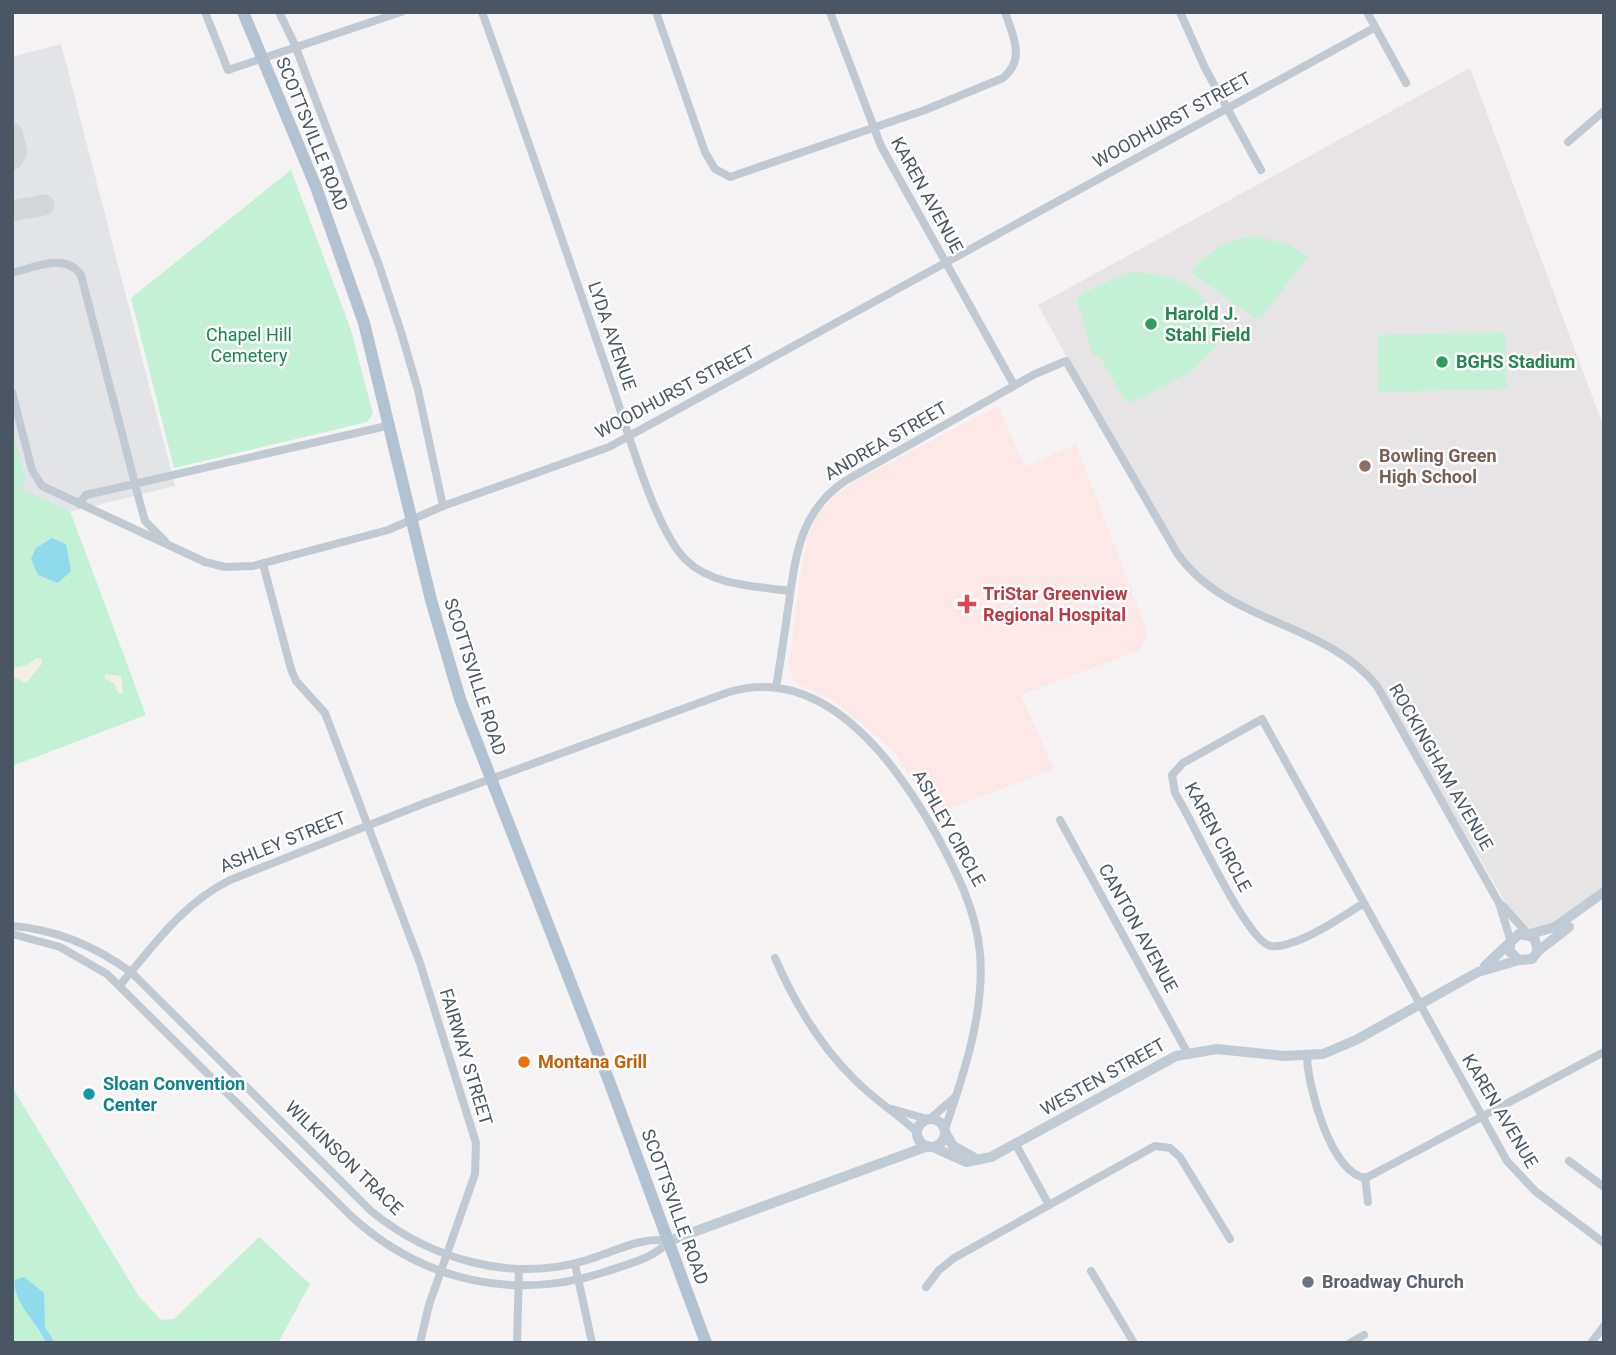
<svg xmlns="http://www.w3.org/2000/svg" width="1616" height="1355" viewBox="0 0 1616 1355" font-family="Roboto,sans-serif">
<rect width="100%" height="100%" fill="#f5f3f3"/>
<polygon fill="#e6e4e5" points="1470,68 1604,428 1604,890 1543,931 1526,930 1512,913 1380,690 1359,667 1202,583 1148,504 1038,305"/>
<polygon fill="#fce8e6" points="998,406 1025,467 1076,444 1148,634 1140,650 1021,695 1054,769 934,814 894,751 834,701 801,686 792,677 789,664 801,574 808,535 816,518 834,496 857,480"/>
<polygon fill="#e2e4e7" points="61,44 175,486 12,526 12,57"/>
<g fill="#c3f1d5">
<polygon points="291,170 351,330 373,414 367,422 174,468 131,298"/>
<path d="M1257,236l33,9 18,12 -47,61h-7l-63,-46c19,-22 37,-33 66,-36z"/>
<path d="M1134,272c56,6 71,14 89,68l-33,32 -57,30 -8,-2 -25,-42 -7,-4 -17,-56 40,-21z"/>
<polygon points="1505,332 1507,389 1379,392 1378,335"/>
<polygon points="12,427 25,478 21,489 70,511 146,715 12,766"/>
<polygon points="12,1087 138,1295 161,1320 174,1319 259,1237 310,1284 278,1343 12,1343"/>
</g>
<g fill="#f5f0e5">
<polygon points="37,658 42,659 41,665 26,683 12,676 12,668 26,665"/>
<polygon points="106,674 121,676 123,693 118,693 114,683 104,678"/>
</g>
<g fill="#90daee">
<polygon points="52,538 66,544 71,571 58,583 38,575 31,559 36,548"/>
<path d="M24,1277l20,16 1,34 10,16h-9c-8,-21 -34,-40 -31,-63z"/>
</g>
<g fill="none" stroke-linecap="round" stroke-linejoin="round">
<g stroke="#d5d6d8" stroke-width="21">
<polyline points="12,133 17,151 12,160"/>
<polyline points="12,211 44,205"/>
</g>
<g stroke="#c1cad2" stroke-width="8">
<polyline points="205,12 228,70 401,12"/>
<polyline points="279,12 294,43 379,265 401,332 418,390 443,506"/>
<path d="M482,12c44,122 86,244 128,367 16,45 44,150 76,181 27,26 69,26 104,31"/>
<path d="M656,12l49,140 10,17 15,8 195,-67 78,-32c23,-19 10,-42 2,-66"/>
<polyline points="830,12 881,146 1014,385"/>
<polyline points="1180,12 1205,68 1261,170"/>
<polyline points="1367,12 1406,83"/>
<polyline points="1568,142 1604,111"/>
<path d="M12,273c23,-6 54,-21 69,2l59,228 5,18 20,20"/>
<polyline points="12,392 32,470 42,486 205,562 225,567 253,566 388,530 443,506 609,447 1374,28"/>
<polyline points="79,504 86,495 391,425"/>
<polyline points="263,564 291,669 296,681 325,713 420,963 476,1143 475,1174 429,1305 420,1343"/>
<path d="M776,687c5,-28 9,-57 13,-85 7,-50 12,-91 56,-121l190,-107 31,-13 111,192c49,71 148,68 200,133l122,217 12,39"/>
<polyline points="1060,820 1187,1052"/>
<path d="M1364,903c-21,13 -68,46 -93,43 -24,-3 -79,-127 -96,-153l-3,-18 11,-12 79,-44 245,442 28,30 69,52"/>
<polyline points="1502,905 1527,933"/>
<path d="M12,926c44,3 84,21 119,46l240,239c60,49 141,72 216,49 27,-8 54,-24 82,-19 -16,18 -39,22 -61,30 -92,31 -185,11 -257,-55l-244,-242 -47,-27 -48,-13"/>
<path d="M775,958c20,46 44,87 80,122 19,19 42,34 62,52"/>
<path d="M120,985c34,-40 62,-81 110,-105l195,-77 304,-111c96,-28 166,69 207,142 20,37 40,75 44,119 5,58 -16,121 -35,176"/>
<path d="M1307,1057c1,30 24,117 59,121l238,-126"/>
<polyline points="892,1109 927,1119"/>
<polyline points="931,1118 954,1098"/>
<polyline points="1016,1145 1049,1205"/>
<polyline points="1569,1161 1604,1187"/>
<polyline points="1365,1177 1368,1202"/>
<polyline points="575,1264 592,1343"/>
<polyline points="1091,1271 1134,1343"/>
<polyline points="926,1287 939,1270 954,1258 1155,1146 1170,1148 1180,1157 1230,1239"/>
<polyline points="517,1343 519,1269"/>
<polyline points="1350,1343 1364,1335"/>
<polyline points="1591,1343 1604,1326"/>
</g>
<g stroke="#c1cbd6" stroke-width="10">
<polyline points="1530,934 1555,927 1604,892"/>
<polyline points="1538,951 1569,927"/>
<polyline points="1485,966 1519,934 1534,937 1538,951 1532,959 1519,960 1510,952 1510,944"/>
<circle cx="931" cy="1133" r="14"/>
<polyline points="945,1132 953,1146 973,1157"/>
<polyline points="933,1147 966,1162 991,1157 1176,1056 1217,1049 1284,1056 1323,1054 1356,1040 1478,972 1519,960"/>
<polyline points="669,1241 928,1146"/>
</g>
<polyline stroke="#b3c2d1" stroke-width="12" points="243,12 316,187 364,323 431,600 460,699 609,1081 706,1343"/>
</g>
<g fill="#2e9e5b" stroke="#fff" stroke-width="2.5">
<circle cx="1151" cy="324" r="7"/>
<circle cx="1442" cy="362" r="7"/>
</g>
<circle fill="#8d6e63" stroke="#fff" stroke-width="2.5" cx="1365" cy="466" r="7"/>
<path fill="#e0444e" stroke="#fff" stroke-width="2.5" d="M963.5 593.5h7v7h7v7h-7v7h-7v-7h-7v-7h7z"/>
<circle fill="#e8710a" stroke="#fff" stroke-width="2.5" cx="524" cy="1062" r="7"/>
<circle fill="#0f9aa8" stroke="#fff" stroke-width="2.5" cx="89" cy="1094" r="7"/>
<circle fill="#6b7280" stroke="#fff" stroke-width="2.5" cx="1308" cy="1282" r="7"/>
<g text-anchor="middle" stroke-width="5" stroke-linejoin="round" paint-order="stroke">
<g font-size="18" fill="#4a5661" stroke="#fff">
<text transform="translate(1172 120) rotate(-29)" y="6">WOODHURST STREET</text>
<text transform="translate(312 134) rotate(68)" y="6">SCOTTSVILLE ROAD</text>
<text transform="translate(927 195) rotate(61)" y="6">KAREN AVENUE</text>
<text transform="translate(612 336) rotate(71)" y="6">LYDA AVENUE</text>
<text transform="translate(675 392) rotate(-28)" y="6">WOODHURST STREET</text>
<text transform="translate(886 441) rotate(-30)" y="6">ANDREA STREET</text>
<text transform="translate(475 677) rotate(72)" y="6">SCOTTSVILLE ROAD</text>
<text transform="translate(1441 767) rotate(60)" y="6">ROCKINGHAM AVENUE</text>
<text transform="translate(949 828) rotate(61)" y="6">ASHLEY CIRCLE</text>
<text transform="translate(1218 837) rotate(62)" y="6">KAREN CIRCLE</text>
<text transform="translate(283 842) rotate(-22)" y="6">ASHLEY STREET</text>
<text transform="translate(1138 928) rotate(61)" y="6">CANTON AVENUE</text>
<text transform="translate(466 1057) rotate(73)" y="6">FAIRWAY STREET</text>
<text transform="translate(1103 1077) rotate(-29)" y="6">WESTEN STREET</text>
<text transform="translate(1500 1111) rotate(59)" y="6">KAREN AVENUE</text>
<text transform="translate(344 1158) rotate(44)" y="6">WILKINSON TRACE</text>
<text transform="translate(675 1207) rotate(70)" y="6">SCOTTSVILLE ROAD</text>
</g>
<g font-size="18" font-weight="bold" fill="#27864d" stroke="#fff" text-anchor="start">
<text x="1165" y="320">Harold J.<tspan x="1165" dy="21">Stahl Field</tspan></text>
<text x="1456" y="368">BGHS Stadium</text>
</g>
<g font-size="18" fill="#17864f" stroke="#fff">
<text x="249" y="341">Chapel Hill<tspan x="249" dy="21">Cemetery</tspan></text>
</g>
<g font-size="18" font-weight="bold" fill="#785e54" stroke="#fff" text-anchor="start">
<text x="1379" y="462">Bowling Green<tspan x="1379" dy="21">High School</tspan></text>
</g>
<g font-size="18" font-weight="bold" fill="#be3a42" stroke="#fff" text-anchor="start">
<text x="983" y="600">TriStar Greenview<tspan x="983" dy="21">Regional Hospital</tspan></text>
</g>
<g font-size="18" font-weight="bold" fill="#c56008" stroke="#fff" text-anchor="start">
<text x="538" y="1068">Montana Grill</text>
</g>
<g font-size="18" font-weight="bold" fill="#0d838f" stroke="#fff" text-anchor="start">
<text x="103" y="1090">Sloan Convention<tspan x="103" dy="21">Center</tspan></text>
</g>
<g font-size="18" font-weight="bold" fill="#5b616d" stroke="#fff" text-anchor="start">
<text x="1322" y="1288">Broadway Church</text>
</g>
</g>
<rect width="1616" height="1355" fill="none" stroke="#4a5661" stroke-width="28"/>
</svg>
